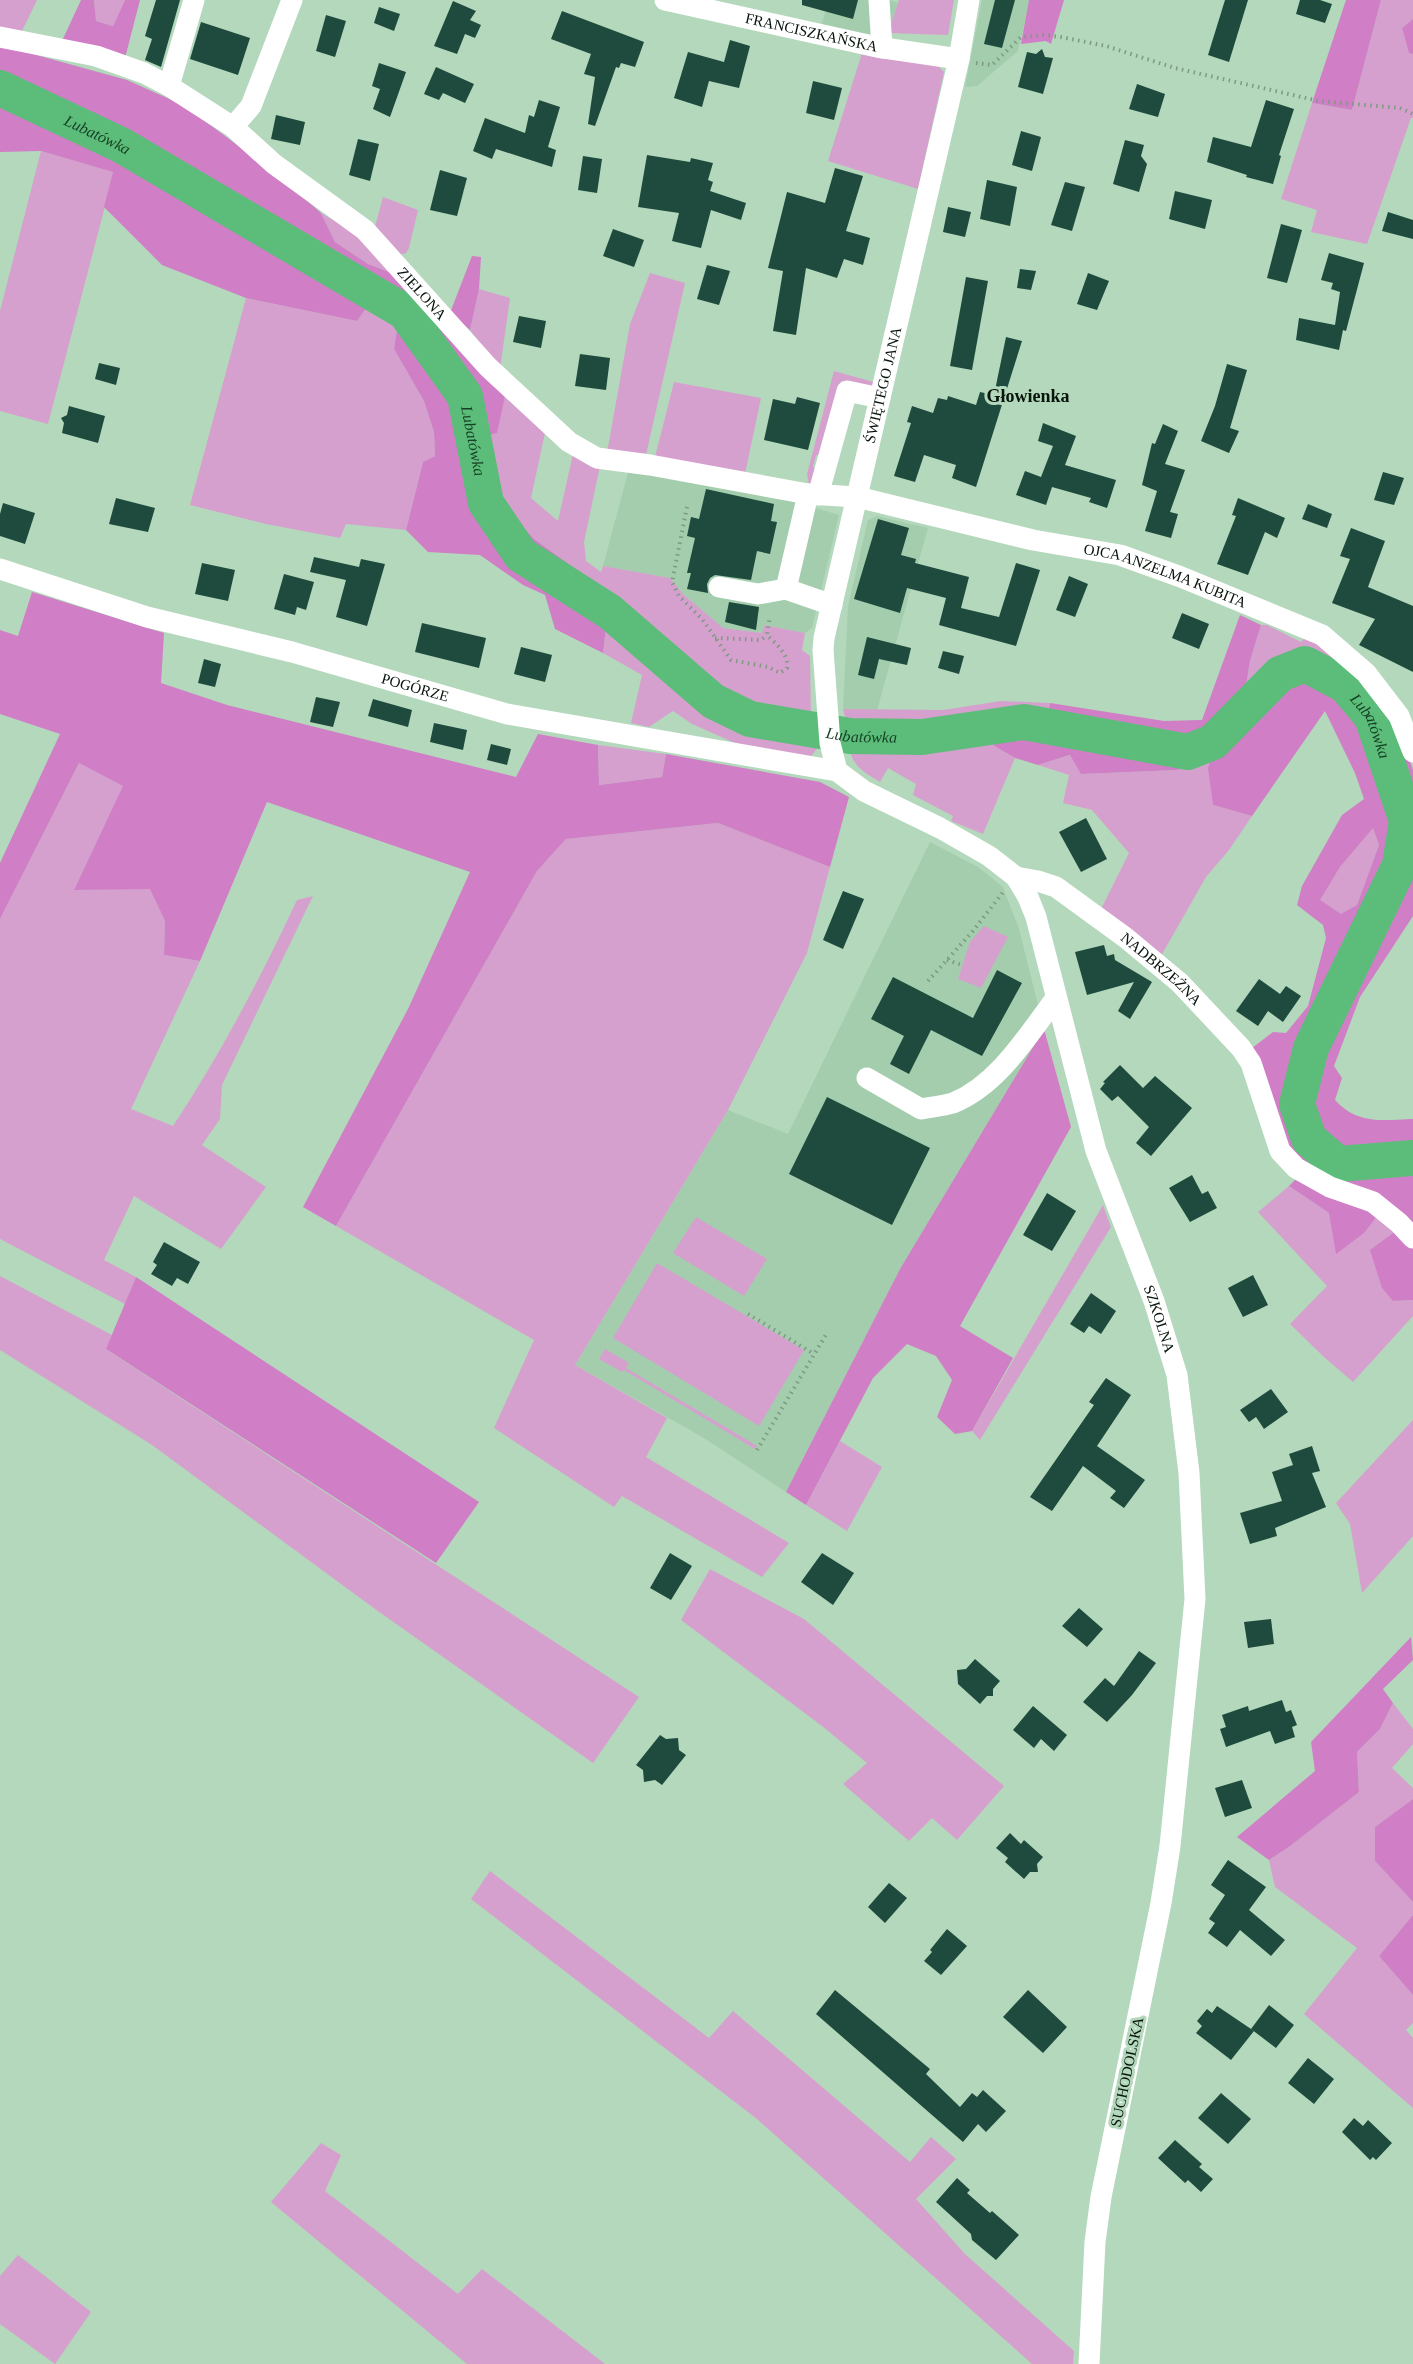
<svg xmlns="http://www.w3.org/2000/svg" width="1413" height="2364" viewBox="0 0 1413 2364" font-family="'Times New Roman',serif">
<rect width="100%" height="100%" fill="#b4d8bb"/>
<g fill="#a3cdad">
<polygon points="829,0 889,0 898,3 888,33 870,34 848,32 821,26"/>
<polygon points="982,0 1030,0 1018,51 977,86 965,87"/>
<polygon points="629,469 785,499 839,515 812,628 805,633 764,625 763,633 722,628 684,595 670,578 603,566"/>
<polygon points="877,516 928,528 877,710 843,709 848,606 868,520"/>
<polygon points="930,842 978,867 1003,887 1019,929 1044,1029 900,1269 786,1492 704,1438 575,1365 728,1110 788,1134"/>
</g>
<g fill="#d6a0ce">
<polygon points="0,0 37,0 22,31 0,28"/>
<polygon points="94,0 125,0 113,26 96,21"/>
<polygon points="899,0 954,0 948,35 888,33"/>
<polygon points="1381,0 1413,0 1413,19 1402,28 1409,52 1413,54 1413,118 1411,118 1367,244 1311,232 1317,210 1281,199 1312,103 1352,110"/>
<polygon points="862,53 936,64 944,72 918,189 828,161"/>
<polygon points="41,151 114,172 48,424 0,411 0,311"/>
<polygon points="383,197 418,210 409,248 406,253 399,255 375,227"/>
<polygon points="321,213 363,237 394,274 368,264 335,242"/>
<polygon points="650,273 685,283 645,459 607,453 630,324"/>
<polygon points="479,289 510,298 500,369 470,330"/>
<polygon points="246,298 357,321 369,304 398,323 394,349 424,401 434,432 435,456 423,462 406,530 346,524 340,538 266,524 190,505"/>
<polygon points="834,371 877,383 871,389 841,381 822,456 816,455 813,467 818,469 815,481 809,485 807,474"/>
<polygon points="674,382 761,398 745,474 655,457"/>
<polygon points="506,392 545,433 531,498 558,521 573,454 600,466 584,542 586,561 601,572 603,566 670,578 684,595 723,628 762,633 764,625 805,633 802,650 810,656 811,717 752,709 709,688 621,608 580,583 584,575 534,539 509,511 477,511 463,476 460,442 496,433"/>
<polygon points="572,598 594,608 631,639 684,689 708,708 735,722 758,730 816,741 818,747 809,759 744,747 692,724 673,711 649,727 631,723 642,675 603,653 606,628"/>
<polygon points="1261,625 1267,625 1301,642 1307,635 1337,656 1388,713 1364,720 1336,690 1288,680 1256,710 1244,698 1250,661"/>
<polygon points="1001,701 1050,703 1046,720 1002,718 922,730 862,732 846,721 843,709 943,710"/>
<path d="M1004,734l-11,11 22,13 -32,76 -32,-13 2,-5 -40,-21 3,-11 -28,-16 -8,14c-17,-10 -29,-17 -31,-37l58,2z"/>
<polygon points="598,745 666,754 662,777 599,785"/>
<polygon points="1215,751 1213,805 1252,816 1229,850 1206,877 1161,956 1100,911 1129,853 1092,810 1063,803 1069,775 1038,765 1071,755 1081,774 1177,770"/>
<path d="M79,763l45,23 -50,104 76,-2 15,33 -1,34 36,6 -69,148 42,17c47,-71 88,-149 124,-226l16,-4 -91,189 -2,34 -18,26 64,42 -45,62 -87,-53 -30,64 32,17 -11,27 -125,-65v-320z"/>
<polygon points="718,823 830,867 807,953 728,1110 575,1365 667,1418 646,1457 789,1543 762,1577 622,1496 614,1507 494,1428 534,1340 336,1226 537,871 566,839"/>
<polygon points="1373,827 1379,845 1357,905 1341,915 1319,900 1340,867"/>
<polygon points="984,926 1008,937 981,988 958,979 970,942"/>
<polygon points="1289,1186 1329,1213 1377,1216 1396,1231 1393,1301 1413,1300 1413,1316 1353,1382 1324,1357 1290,1324 1327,1286 1258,1212"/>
<polygon points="1103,1205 1111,1227 980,1440 972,1431"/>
<polygon points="696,1217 767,1259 744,1296 673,1253"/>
<polygon points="657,1263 804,1350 759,1426 613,1338"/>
<polygon points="0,1276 112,1335 107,1350 639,1697 593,1763 375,1609 152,1445 0,1350"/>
<polygon points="605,1349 629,1363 626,1368 757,1446 755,1449 624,1370 622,1372 599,1359"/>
<polygon points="1413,1420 1413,1536 1362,1593 1350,1524 1336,1503"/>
<polygon points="840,1441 882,1467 847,1531 806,1505"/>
<polygon points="710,1569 804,1619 1004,1786 957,1840 932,1818 909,1841 843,1784 867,1763 822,1726 681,1620"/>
<polygon points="1393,1703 1413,1729 1413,1744 1392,1768 1413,1788 1413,1799 1375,1827 1375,1861 1413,1902 1413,1915 1379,1956 1413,1995 1413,2023 1406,2030 1413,2038 1413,2108 1304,2014 1357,1948 1275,1887 1269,1860 1289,1847 1359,1792 1357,1752 1380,1729"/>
<polygon points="490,1871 709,2038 733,2011 910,2162 931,2137 956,2159 916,2199 965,2254 1074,2351 1073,2364 1032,2364 757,2119 471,1899"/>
<polygon points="321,2143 341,2155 325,2191 458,2294 482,2269 605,2364 467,2364 271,2202"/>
<polygon points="18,2255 91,2312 55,2364 0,2324 0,2276"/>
</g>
<g fill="#d07ec6" fill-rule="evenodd">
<polygon points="81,0 94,0 96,21 113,26 125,0 140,0 125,58 62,41"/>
<polygon points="1029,0 1064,0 1051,44 1046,41 1021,44"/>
<polygon points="1346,0 1381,0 1352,110 1312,103"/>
<polygon points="1413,19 1413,54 1409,53 1402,28"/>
<polygon points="0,45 127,80 185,106 281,178 321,213 335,242 368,264 394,274 506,392 497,433 460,442 463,476 477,511 509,511 534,539 584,575 572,598 606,628 603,653 555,629 545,595 523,585 480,555 428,552 406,530 423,462 435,456 434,432 424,401 394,349 398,323 369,304 357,321 246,298 162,265 104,207 113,172 41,151 0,152"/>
<polygon points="472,256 481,257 479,289 470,330 450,313"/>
<polygon points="32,592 164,633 161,683 227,705 516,777 538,734 598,745 599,785 662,777 666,754 820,782 849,797 830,867 718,823 566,839 537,871 336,1226 303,1207 408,1009 470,872 267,802 200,961 164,955 165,921 150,889 74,890 123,786 79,763 0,919 0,863 60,734 0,714 0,630 18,636"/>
<path d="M1240,615l21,10 -11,36 -6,37 12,12 32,-30 17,-6 31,16 28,30 24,-7 13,21 12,36v146l-53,81 -26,69 8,12 -7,22c23,25 47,20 78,19v112l-112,-66 -16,-17 -33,-100 21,-16 13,1 22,-27 18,-68 -3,-13 -26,-20 5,-19 40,-71 22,-16 -9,-26 -30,-62 -73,105 -39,-11 -5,-37 6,-16 -37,18 -96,4 -11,-19 -32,10 -23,-7 -22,-13 11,-11 39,1 7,-32 114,18 38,-1zM1373,828l6,17 -22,60 -16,9 -21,-14 20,-33z"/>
<polygon points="1044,1029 1071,1127 960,1326 1013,1358 972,1431 955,1434 937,1417 952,1380 936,1356 907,1344 873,1378 806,1505 786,1492 900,1269"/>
<polygon points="1298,1177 1377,1216 1364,1233 1336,1254 1329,1213 1289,1186"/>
<polygon points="1396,1231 1413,1248 1413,1300 1393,1301 1382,1288 1370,1250"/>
<polygon points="136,1277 479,1502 436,1563 106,1349"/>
<polygon points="1411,1637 1413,1660 1383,1689 1393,1703 1380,1729 1357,1752 1359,1792 1289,1847 1269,1860 1237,1837 1315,1771 1311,1742"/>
<polygon points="1413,1799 1413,1902 1375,1861 1375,1827"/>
<polygon points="1413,1915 1413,1995 1379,1956"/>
</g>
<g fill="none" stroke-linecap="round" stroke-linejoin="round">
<path stroke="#5bbd79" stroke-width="36" id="s1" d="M0,88l121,57 284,167 60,84 21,107 35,52 89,57 103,89 37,18 100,17 72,1 102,-15 164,30 25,-10 67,-68 25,-10 40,21 27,32 35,104 -7,44 -89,183 -14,56 12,35 29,25 75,-6"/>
</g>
<g fill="#1e4b3e">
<polygon points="156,0 180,0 161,67 145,60 152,39 145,36"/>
<polygon points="802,0 858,0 853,19 802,5"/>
<polygon points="995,0 1015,0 1002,48 984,44"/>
<polygon points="1225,0 1248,0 1229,62 1208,55"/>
<polygon points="1300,0 1320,0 1332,4 1325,23 1296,14"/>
<polygon points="453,1 476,11 470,20 481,25 475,38 465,34 457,54 434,46"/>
<polygon points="379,7 400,14 394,31 374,23"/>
<polygon points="562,11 644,42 635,67 621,63 619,68 616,67 595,126 588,124 595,77 584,74 591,54 551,39"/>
<polygon points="326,15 346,21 335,57 316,51"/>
<polygon points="201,22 250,38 238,75 190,59"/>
<polygon points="730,40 750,46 739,88 709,81 702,107 674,98 688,52 724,62"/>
<polygon points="1042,49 1045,57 1053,58 1043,94 1018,87 1027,52 1036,54"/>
<polygon points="379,63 406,72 390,117 373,109 380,89 372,86"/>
<polygon points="436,67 474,84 465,103 443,93 439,100 424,94"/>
<polygon points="813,81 842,88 834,120 806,113"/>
<polygon points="1137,84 1165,94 1158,117 1129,109"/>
<polygon points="539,100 560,107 548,147 556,150 552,167 496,149 492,159 473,151 485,118 525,133 529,115 534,117"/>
<polygon points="1266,100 1294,109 1279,155 1281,156 1273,184 1246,177 1247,175 1207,162 1213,137 1251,147"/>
<polygon points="276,115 305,122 300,145 271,139"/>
<polygon points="1021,131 1041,137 1032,171 1012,165"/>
<polygon points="358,139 379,144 370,181 349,175"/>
<polygon points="1125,140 1144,145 1141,156 1147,164 1139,192 1113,184"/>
<polygon points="647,155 690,162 691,158 713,163 708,180 713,182 710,191 746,203 741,220 711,210 701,248 672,241 679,213 638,207"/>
<polygon points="583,156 602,159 597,193 578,190"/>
<polygon points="835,168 863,176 846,231 870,238 863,265 844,259 837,278 806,268 796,335 773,331 783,271 768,268 787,192 825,203"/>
<polygon points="440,170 467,178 457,216 430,210"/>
<polygon points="987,180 1017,187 1010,226 980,219"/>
<polygon points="1065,182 1085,187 1072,231 1051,225"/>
<polygon points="1175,191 1212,200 1205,229 1169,219"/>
<polygon points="948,207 971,212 965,237 943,232"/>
<polygon points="1388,212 1413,220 1413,239 1382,231"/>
<polygon points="1281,224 1302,230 1287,283 1267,278"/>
<polygon points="613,229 644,240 634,267 603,256"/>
<polygon points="1329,253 1364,263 1346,331 1343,330 1339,350 1296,340 1299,318 1335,325 1340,292 1331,289 1333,283 1321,280"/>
<polygon points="707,265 730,271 719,305 697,299"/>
<polygon points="1020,269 1036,271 1031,290 1017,288"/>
<polygon points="1088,273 1109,281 1097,310 1077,304"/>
<polygon points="966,277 988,281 972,370 950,366"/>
<polygon points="519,316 546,321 541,348 513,342"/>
<polygon points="1006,337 1022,341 976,487 952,478 956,465 924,455 915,482 894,476 911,423 907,422 912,406 933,413 938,398 947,400 948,396 976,405 980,392 994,395"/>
<polygon points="580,354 610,358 606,390 575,386"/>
<polygon points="99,363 120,368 116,385 95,379"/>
<polygon points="1227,364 1247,370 1230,428 1239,431 1229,453 1201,441 1215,406"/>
<polygon points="797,397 820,403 808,450 764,440 773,399 795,404"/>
<polygon points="69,406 105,416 98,443 62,433 64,423 61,418 67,415"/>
<polygon points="1043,423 1076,436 1065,465 1116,480 1107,508 1089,502 1091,498 1052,487 1046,505 1016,495 1025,471 1041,477 1053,446 1038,441"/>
<polygon points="1163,424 1178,431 1165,464 1185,470 1170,512 1178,514 1171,538 1145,531 1157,491 1142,485 1152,443 1155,444"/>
<polygon points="1383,472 1404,478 1394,505 1374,500"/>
<polygon points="706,489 774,504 771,521 777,522 770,554 757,551 751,580 715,575 710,578 707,584 708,593 687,589 691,573 687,573 695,538 687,536 691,517 699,519"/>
<polygon points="116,498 155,508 148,532 109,524"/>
<polygon points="1238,498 1285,518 1277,538 1265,532 1248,575 1217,564 1236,516 1232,515"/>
<polygon points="3,503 35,513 25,544 0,536 0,514"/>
<polygon points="1308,504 1332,514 1327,528 1302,519"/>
<polygon points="878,519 909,528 901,555 916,559 915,563 969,577 961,608 999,617 1016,563 1040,570 1016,646 939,625 946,598 907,588 900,613 854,599"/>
<polygon points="1351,528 1385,541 1368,587 1413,606 1413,672 1359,645 1375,619 1332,603 1350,559 1340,556"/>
<polygon points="314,557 359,567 361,559 385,564 367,626 336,617 346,580 310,572"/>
<polygon points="202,563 235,570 228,601 195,594"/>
<polygon points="284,574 314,582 306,610 297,607 295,615 274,609"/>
<polygon points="1069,576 1088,584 1075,617 1056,610"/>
<polygon points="729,602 759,607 756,630 725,622"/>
<polygon points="1182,613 1209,624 1199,649 1172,638"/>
<polygon points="422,623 486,638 479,668 415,652"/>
<polygon points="867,637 911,648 907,665 879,659 874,679 858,675"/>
<polygon points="521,647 552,655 545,682 514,674"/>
<polygon points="943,651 964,656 959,674 938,668"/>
<polygon points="204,659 221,664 215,687 198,683"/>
<polygon points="316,697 340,702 333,727 310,722"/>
<polygon points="373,699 412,710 408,727 368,716"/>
<polygon points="434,723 467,730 463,750 430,742"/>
<polygon points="491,744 511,749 507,765 487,760"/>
<polygon points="1086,818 1107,859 1081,872 1059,832"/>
<polygon points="843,891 864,899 843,949 823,940"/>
<polygon points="1104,945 1107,956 1114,954 1115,960 1152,982 1130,1019 1118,1011 1134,982 1087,995 1075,952"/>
<polygon points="997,970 1022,983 982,1056 931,1030 909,1074 890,1064 904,1036 871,1019 893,977 973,1018"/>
<polygon points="1259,979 1280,994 1286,986 1301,996 1283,1022 1268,1011 1258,1026 1236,1011"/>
<polygon points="1120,1065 1143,1088 1155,1076 1192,1108 1151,1156 1136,1143 1149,1127 1118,1096 1112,1101 1100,1089 1105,1083 1103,1082"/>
<polygon points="827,1097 930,1148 892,1225 789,1174"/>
<polygon points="1192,1175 1202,1194 1208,1191 1217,1208 1190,1222 1169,1188"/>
<polygon points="1047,1193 1076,1211 1052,1251 1023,1235"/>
<polygon points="164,1242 200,1262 188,1284 177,1278 172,1286 151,1274 157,1265 153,1262"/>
<polygon points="1253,1275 1268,1305 1243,1317 1228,1288"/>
<polygon points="1091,1293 1116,1311 1101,1334 1089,1326 1084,1333 1070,1324"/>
<polygon points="1106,1378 1131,1395 1097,1446 1145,1480 1124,1508 1110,1498 1116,1491 1083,1466 1052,1511 1030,1497 1094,1405 1089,1402"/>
<polygon points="1271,1389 1288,1412 1264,1429 1256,1417 1249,1422 1240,1410"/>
<polygon points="1312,1446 1320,1471 1312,1473 1326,1507 1275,1528 1277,1536 1250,1544 1240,1513 1282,1501 1272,1472 1293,1465 1289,1454"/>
<polygon points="670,1553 692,1566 671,1600 650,1588"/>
<polygon points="822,1553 854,1573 833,1605 801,1582"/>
<polygon points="1079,1608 1103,1629 1087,1647 1062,1626"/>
<polygon points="1271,1619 1274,1644 1248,1648 1244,1622"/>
<polygon points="1139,1651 1156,1663 1132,1695 1107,1722 1083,1702 1105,1678 1114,1686"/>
<polygon points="975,1659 1000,1681 993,1689 993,1696 987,1696 980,1704 958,1684 957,1670 966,1669"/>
<polygon points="1282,1700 1286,1712 1291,1710 1297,1725 1292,1727 1295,1737 1275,1744 1270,1731 1226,1747 1220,1729 1226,1727 1222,1715 1248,1706 1249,1711"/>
<polygon points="1033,1706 1067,1735 1054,1751 1041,1739 1034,1748 1013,1730"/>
<polygon points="660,1735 666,1739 678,1738 679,1750 686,1755 662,1785 655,1780 644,1782 643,1770 636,1765"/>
<polygon points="1242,1780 1252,1808 1225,1817 1215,1788"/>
<polygon points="1010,1833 1021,1844 1024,1840 1043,1857 1037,1864 1038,1872 1030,1872 1024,1879 1005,1862 1008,1858 996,1848"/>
<polygon points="1228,1860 1266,1887 1249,1910 1285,1940 1271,1956 1240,1930 1227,1947 1208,1933 1215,1923 1209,1919 1225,1895 1211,1885"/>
<polygon points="889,1883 907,1898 885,1923 868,1907"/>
<polygon points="947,1929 967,1946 941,1975 924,1961 932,1952 930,1950"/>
<polygon points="835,1990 930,2069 926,2074 960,2107 972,2093 977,2097 983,2090 1006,2111 986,2132 978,2124 963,2142 816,2014"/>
<polygon points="1028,1990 1067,2027 1043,2053 1003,2017"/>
<polygon points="1269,2005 1294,2025 1276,2048 1251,2029"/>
<polygon points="1217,2006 1254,2031 1231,2060 1196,2033 1202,2026 1197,2021 1207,2009 1212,2013"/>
<polygon points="1308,2058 1334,2079 1314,2104 1288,2083"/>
<polygon points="1221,2093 1251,2119 1228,2144 1198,2118"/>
<polygon points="1354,2118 1363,2126 1368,2120 1392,2143 1376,2160 1373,2157 1370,2160 1342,2132"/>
<polygon points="1175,2140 1202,2164 1199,2167 1213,2179 1201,2192 1188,2180 1185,2183 1158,2158"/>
<polygon points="957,2178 970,2190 967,2193 990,2213 992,2211 1019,2235 996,2260 972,2240 971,2234 936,2202"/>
</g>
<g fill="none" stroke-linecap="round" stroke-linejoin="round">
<g stroke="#7d9a83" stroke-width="4" stroke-dasharray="1.5 4.5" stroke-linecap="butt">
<polyline points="976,63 992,65 1021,37 1043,35 1061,37 1106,46 1175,68 1319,101 1400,108 1413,114"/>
<path d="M687,507l-15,75 7,14 23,23 29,41 37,7 12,6 7,-5c2,-14 -11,-24 -20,-33l3,-19"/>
<polyline points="715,638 761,640 767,635"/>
<polyline points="947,960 962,965"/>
<polyline points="928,981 973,931 1004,891"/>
<polyline points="748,1314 814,1354"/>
<polyline points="757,1450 827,1333"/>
</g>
<g stroke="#fff" stroke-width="21">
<path id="s2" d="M665,0l212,47 82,12"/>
<polyline points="879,0 882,48"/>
<path id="s3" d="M0,37l96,19 48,17 25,13 64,41 41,37 91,66 123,137 81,75 28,16 53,7 158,29 49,3 176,43 87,15 61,22 141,58 44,38 33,43 14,36"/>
<polyline points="169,86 194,0"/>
<polyline points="233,127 251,106 292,0"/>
<polyline points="818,495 847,391 880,398"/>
<path id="s4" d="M0,569l147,48 145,35 215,62 330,57 27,20 76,37 49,28 27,21 22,4 18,6 70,51 54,45 61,65 10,15 29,88 16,17 34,19 43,15 26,21 14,15"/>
<polyline points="719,587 758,594 786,589 832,605"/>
<polyline points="786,589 808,494"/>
<path id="s5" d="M837,771l-7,-28 -7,-93 1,-12 135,-579 10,-59"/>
<path id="s6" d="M1016,877l12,20 8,20 60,234 58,150 23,74 12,98 6,126 -25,247 -9,57 -60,294 -6,45 -6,122"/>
<path d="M867,1078l54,31c10,-2 22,-3 32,-6 45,-18 75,-68 103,-105"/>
</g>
</g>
<g text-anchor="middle" stroke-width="6" stroke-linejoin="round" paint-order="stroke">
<g font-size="15" fill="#07140b" stroke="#b4d8bb">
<text dy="5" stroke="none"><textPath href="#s2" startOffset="150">FRANCISZKAŃSKA</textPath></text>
<text dy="5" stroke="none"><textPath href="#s3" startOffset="506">ZIELONA</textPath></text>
<text dy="5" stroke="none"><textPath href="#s5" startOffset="394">ŚWIĘTEGO JANA</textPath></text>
<text dy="5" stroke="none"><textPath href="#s3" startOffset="1329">OJCA ANZELMA KUBITA</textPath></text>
<text dy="5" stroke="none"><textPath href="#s4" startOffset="432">POGÓRZE</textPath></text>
<text dy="5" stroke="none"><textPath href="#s4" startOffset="1246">NADBRZEŻNA</textPath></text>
<text dy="5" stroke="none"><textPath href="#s6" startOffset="466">SZKOLNA</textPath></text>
<text transform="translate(1127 2072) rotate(-78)" y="5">SUCHODOLSKA</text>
</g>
<g font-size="16" font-style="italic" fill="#173f24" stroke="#b4d8bb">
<text dy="6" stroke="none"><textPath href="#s1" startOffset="108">Lubatówka</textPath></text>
<text dy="6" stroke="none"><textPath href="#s1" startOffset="612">Lubatówka</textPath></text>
<text dy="6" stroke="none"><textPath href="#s1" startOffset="1708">Lubatówka</textPath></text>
<text dy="6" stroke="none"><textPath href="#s1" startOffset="1134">Lubatówka</textPath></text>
</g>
<g font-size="18" font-weight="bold" fill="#07140b" stroke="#b4d8bb">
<text x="1028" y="402">Głowienka</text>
</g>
</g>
</svg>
